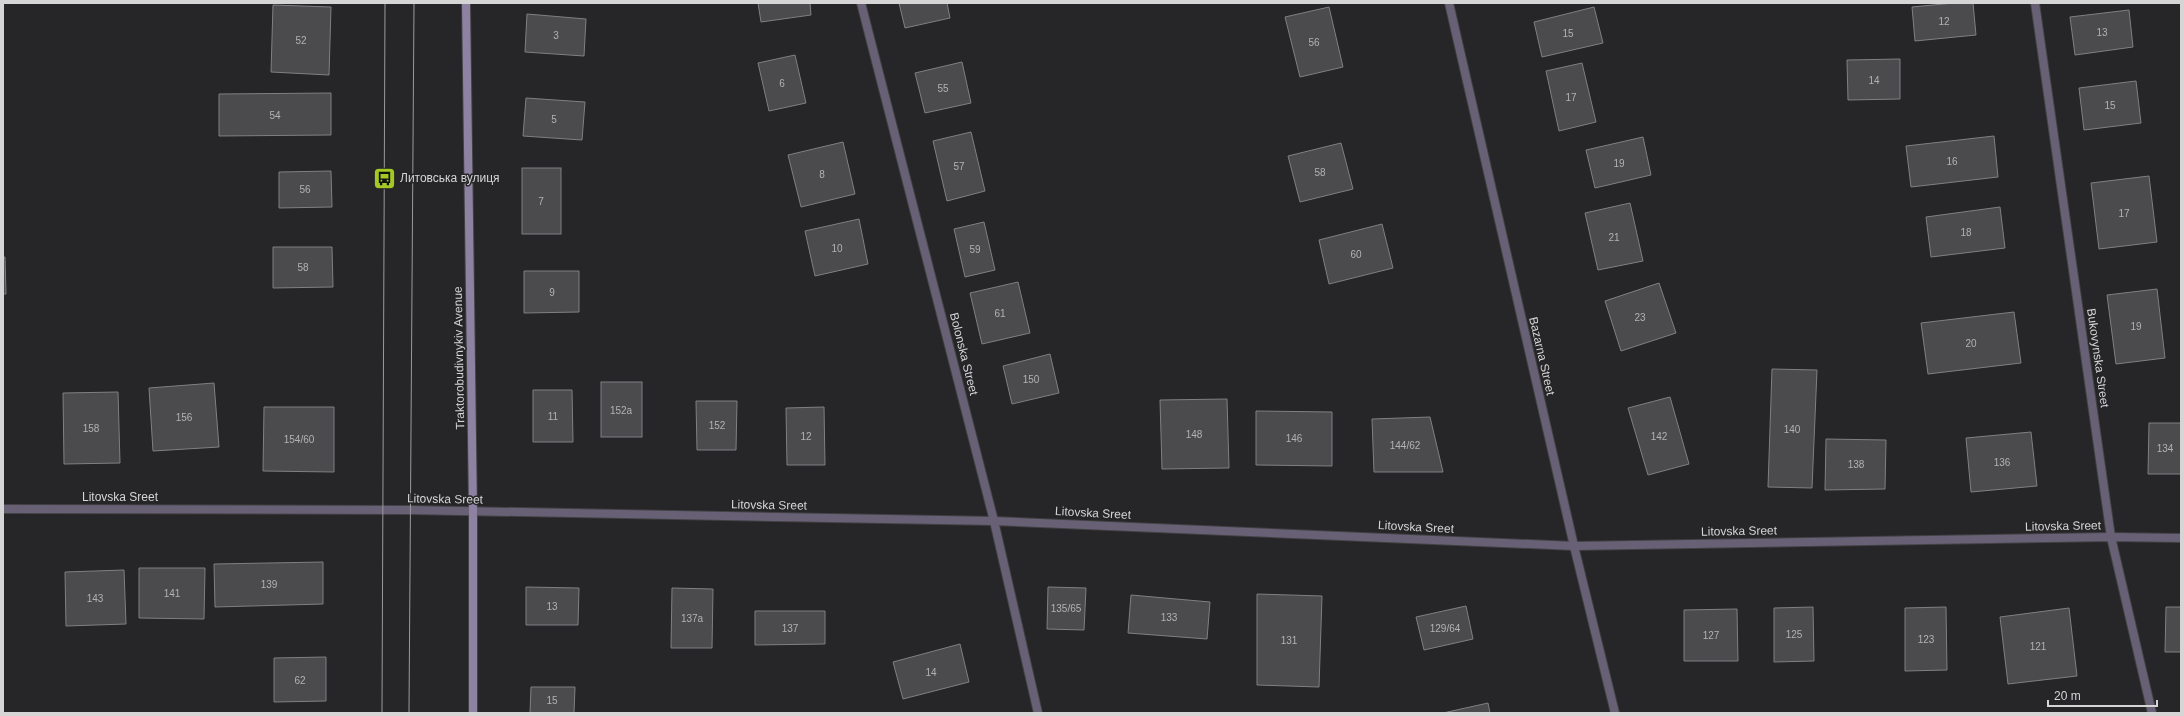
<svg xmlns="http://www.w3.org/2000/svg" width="2184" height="716" viewBox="0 0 2184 716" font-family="Helvetica,sans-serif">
<rect width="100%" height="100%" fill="#262528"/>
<g fill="#4b4b4d" stroke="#807f81">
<polygon points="758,3 810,3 811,15 761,22"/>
<polygon points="899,3 947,3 950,18 905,28"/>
<polygon points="1954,3 1973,3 1976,35 1915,41 1912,7"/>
<polygon points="273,5 331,7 329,75 271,72"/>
<polygon points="1329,7 1343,67 1300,77 1285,17"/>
<polygon points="1594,7 1603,43 1542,57 1534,22"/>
<polygon points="2129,10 2133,47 2075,55 2070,17"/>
<polygon points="527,14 586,19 584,56 525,52"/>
<polygon points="795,55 806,103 769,111 758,63"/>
<polygon points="1900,59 1900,99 1848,100 1847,60"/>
<polygon points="962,62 971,103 925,113 915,73"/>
<polygon points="1582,63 1596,122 1559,131 1546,71"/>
<polygon points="2136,81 2141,123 2084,130 2079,88"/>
<polygon points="331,93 331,135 219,136 219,94"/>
<polygon points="526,98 585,102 582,140 523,136"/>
<polygon points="971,132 985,191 947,201 933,141"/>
<polygon points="1994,136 1998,177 1911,187 1906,146"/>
<polygon points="1643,137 1651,175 1595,188 1586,150"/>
<polygon points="843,142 855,194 801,207 788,155"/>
<polygon points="1341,143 1353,189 1300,202 1288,156"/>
<rect x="522" y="168" width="39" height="66"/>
<polygon points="331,171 332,207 279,208 279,172"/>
<polygon points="2149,176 2157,242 2099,249 2091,183"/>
<polygon points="1630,203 1643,261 1598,270 1585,213"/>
<polygon points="2000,207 2005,248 1931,257 1926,217"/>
<polygon points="859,219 868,264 815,276 805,231"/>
<polygon points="984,222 995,270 965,277 954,229"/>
<polygon points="1382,224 1393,268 1329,284 1319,240"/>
<polygon points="273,247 332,247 333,287 273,288"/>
<polygon points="3,257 5,257 6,294 3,294"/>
<polygon points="524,271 579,271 579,312 524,313"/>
<polygon points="1018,282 1030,333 982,344 970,293"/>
<polygon points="1659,283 1676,333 1621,351 1605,301"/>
<polygon points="2157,289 2165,358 2116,364 2107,295"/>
<polygon points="2014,312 2021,363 1928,374 1921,323"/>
<polygon points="1050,354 1059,393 1012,404 1003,366"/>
<polygon points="1772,369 1817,370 1812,488 1768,487"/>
<rect x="601" y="382" width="41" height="55"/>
<polygon points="214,383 219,447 153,451 149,388"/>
<polygon points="533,390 572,390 573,442 533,442"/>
<polygon points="118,392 120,463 64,464 63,393"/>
<polygon points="1670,397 1689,464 1648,475 1628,408"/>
<polygon points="1227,399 1229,468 1162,469 1160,400"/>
<polygon points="696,401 737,401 736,450 697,450"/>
<polygon points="264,407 334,407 334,472 263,471"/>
<polygon points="824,407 825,465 787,465 786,408"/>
<polygon points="1256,411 1332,412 1332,466 1256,465"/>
<polygon points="1430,417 1443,472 1374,472 1372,419"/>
<polygon points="2149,423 2181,423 2181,474 2148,474"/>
<polygon points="2031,432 2037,486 1971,492 1966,438"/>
<polygon points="1826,439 1886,440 1885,489 1825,490"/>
<polygon points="323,562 323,604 215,607 214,564"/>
<polygon points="139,568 205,568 204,619 139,618"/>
<polygon points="124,570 126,624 66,626 65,572"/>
<polygon points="526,587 579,588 578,625 526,625"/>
<polygon points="1048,587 1086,588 1084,630 1047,629"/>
<polygon points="672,588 713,589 712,648 671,648"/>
<polygon points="1257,594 1322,596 1319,687 1257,685"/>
<polygon points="1131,595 1210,602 1207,639 1128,633"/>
<polygon points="1466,606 1473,639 1424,650 1416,617"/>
<polygon points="1813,607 1814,661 1774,662 1774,608"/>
<polygon points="1946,607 1947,670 1905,671 1905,608"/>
<polygon points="2166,607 2181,607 2181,652 2165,652"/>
<polygon points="2069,608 2077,676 2008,684 2000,617"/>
<polygon points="1737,609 1738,661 1684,661 1684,610"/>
<polygon points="755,611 825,611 825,644 755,645"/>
<polygon points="960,644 969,682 903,699 893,662"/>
<polygon points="326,657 326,701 274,702 274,658"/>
<polygon points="531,687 575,687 574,713 530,713"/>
<polygon points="1488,703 1490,713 1443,713"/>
</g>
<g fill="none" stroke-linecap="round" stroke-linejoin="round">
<defs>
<g id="street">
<polyline points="861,3 994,521 1038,713"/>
<polyline points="1449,3 1574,546 1615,713"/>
<polyline points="2035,3 2111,537 2152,713"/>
<polyline points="3,509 410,510 994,521 1574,546 2111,537 2181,538"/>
</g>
<polyline id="secondary" points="466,3 473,511 473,713"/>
</defs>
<use href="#street" stroke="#424144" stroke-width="10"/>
<use href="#secondary" stroke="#424144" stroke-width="10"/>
<use href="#street" stroke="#686175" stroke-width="8"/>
<use href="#secondary" stroke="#8e82a2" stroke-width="8"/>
<g stroke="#9b9a9c" stroke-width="1">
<polyline points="382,713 385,3"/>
<polyline points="409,713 414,3"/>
</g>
</g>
<defs>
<symbol id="bus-square" viewBox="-11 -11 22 22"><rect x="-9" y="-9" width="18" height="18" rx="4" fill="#a4c824" stroke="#262528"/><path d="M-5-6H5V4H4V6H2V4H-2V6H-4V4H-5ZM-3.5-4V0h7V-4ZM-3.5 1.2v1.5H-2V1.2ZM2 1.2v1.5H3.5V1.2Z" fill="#111"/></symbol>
</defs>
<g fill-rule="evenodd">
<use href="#bus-square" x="372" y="166" width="25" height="25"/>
</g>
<g text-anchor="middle" stroke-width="3" stroke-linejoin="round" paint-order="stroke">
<g font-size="10" fill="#b2b2b4">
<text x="1944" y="25">12</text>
<text x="2102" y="36">13</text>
<text x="1568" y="37">15</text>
<text x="556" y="39">3</text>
<text x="301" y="44">52</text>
<text x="1314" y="46">56</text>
<text x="1874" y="84">14</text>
<text x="782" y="87">6</text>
<text x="943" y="92">55</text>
<text x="1571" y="101">17</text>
<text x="2110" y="109">15</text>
<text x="275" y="119">54</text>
<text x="554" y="123">5</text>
<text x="1952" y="165">16</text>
<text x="1619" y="167">19</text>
<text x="959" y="170">57</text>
<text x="1320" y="176">58</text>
<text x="822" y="178">8</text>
<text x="305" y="193">56</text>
<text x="541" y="205">7</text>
<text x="2124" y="217">17</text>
<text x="1966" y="236">18</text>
<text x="1614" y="241">21</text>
<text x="837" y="252">10</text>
<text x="975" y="253">59</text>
<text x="1356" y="258">60</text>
<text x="303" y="271">58</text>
<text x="552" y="296">9</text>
<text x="1000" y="317">61</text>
<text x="1640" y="321">23</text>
<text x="2136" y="330">19</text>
<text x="1971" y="347">20</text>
<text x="1031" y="383">150</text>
<text x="621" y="414">152а</text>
<text x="553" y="420">11</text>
<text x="184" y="421">156</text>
<text x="717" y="429">152</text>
<text x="91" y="432">158</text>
<text x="1792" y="433">140</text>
<text x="1194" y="438">148</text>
<text x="806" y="440">12</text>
<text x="1659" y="440">142</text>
<text x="1294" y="442">146</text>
<text x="299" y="443">154/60</text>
<text x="1405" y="449">144/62</text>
<text x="2165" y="452">134</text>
<text x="2002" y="466">136</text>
<text x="1856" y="468">138</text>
<text x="269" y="588">139</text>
<text x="172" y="597">141</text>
<text x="95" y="602">143</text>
<text x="552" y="610">13</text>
<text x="1066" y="612">135/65</text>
<text x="1169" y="621">133</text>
<text x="692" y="622">137а</text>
<text x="790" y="632">137</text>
<text x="1445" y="632">129/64</text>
<text x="1794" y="638">125</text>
<text x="1711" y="639">127</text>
<text x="1926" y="643">123</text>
<text x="1289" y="644">131</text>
<text x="2038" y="650">121</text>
<text x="931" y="676">14</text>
<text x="300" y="684">62</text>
<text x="552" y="704">15</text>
</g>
<g font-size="12" fill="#d5d5d6" stroke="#262528" text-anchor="start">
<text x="400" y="182">Литовська вулиця</text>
</g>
<g font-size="12" fill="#d5d5d6" stroke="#262528">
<text transform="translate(964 354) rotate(76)" y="4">Bolonska Street</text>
<text transform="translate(1542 356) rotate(77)" y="4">Bazarna Street</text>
<text transform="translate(459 358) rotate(-91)" y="4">Traktorobudivnykiv Avenue</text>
<text transform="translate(2098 358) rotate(82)" y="4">Bukovynska Street</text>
<text x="120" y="501">Litovska Sreet</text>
<text transform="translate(445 499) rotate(1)" y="4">Litovska Sreet</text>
<text transform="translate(769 505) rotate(1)" y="4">Litovska Sreet</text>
<text transform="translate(1093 513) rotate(3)" y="4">Litovska Sreet</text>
<text transform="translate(2063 526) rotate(-1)" y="4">Litovska Sreet</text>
<text transform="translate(1416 527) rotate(3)" y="4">Litovska Sreet</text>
<text transform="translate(1739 531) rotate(-1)" y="4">Litovska Sreet</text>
</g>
</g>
<rect width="2184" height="716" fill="none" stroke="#d5d5d6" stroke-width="8"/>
<path d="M2048 700v6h109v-6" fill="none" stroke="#d5d5d6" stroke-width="2"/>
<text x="2054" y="700" font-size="12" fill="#d5d5d6" stroke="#262528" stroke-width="3" paint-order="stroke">20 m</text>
</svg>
